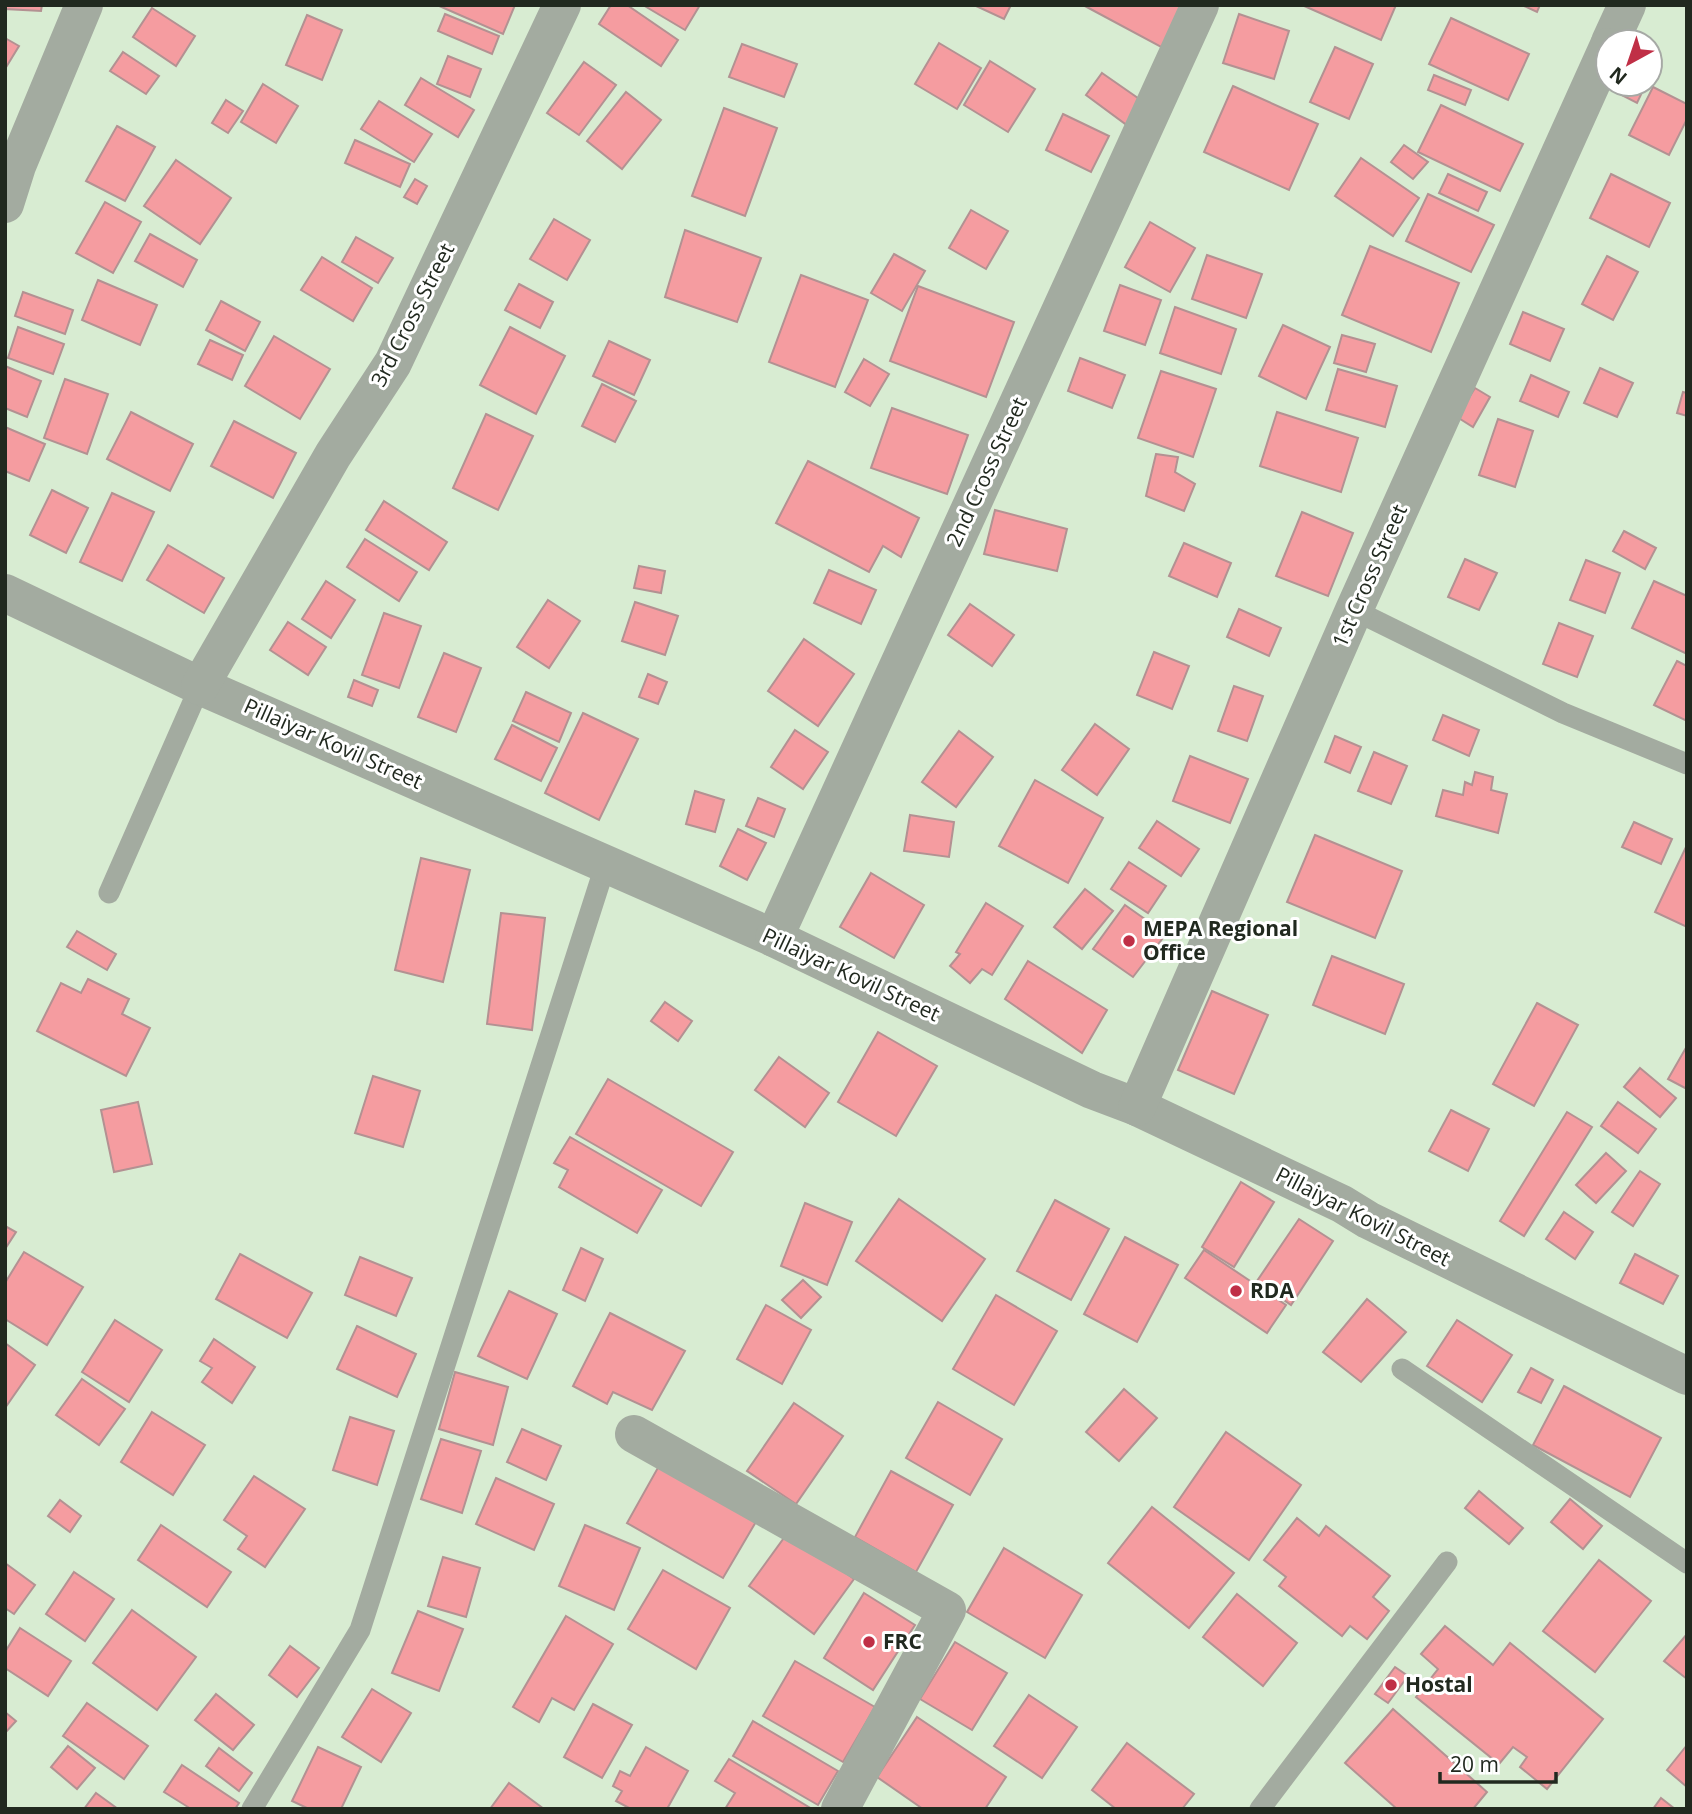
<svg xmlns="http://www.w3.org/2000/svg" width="1692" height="1814" viewBox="0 0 1692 1814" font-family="'Open Sans',sans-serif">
<rect width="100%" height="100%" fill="#d8ecd2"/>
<g fill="#f59ca0" stroke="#b39192" stroke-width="2">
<polygon points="5,5 42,5 41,11 5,9"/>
<polygon points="437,5 515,5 503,34"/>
<polygon points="611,5 627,5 678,40 661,66 599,24"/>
<polygon points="643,5 700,5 685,30"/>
<polygon points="974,5 1011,5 1004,19"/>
<polygon points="1083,5 1186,5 1163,48"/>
<polygon points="1302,5 1396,5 1381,40"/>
<polygon points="1522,5 1540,5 1537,12"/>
<polygon points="152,8 195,36 176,66 133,37"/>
<polygon points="445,14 499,36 492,54 438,31"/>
<polygon points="1239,14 1289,31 1274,79 1223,63"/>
<polygon points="307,15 342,30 322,80 286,65"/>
<polygon points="1451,18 1529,54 1508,100 1429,64"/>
<polygon points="5,38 19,46 5,69"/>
<polygon points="939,43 981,68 957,109 915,84"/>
<polygon points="742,44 797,64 784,97 729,77"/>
<polygon points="1335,47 1373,64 1349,119 1310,102"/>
<polygon points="123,52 159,76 146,94 110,71"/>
<polygon points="448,56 481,69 470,97 437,84"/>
<polygon points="990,61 1035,89 1008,132 964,105"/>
<polygon points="584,62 616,85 579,135 547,113"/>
<polygon points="1102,73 1145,103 1128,126 1086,95"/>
<polygon points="1434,75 1471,90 1465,105 1428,90"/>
<polygon points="421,78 474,110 458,137 405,105"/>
<polygon points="263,84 298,106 276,143 241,122"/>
<polygon points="1618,84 1642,84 1645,86 1637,103 1614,91"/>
<polygon points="1233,86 1318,124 1289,190 1204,152"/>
<polygon points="1653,87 1687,104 1687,119 1669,155 1629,135"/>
<polygon points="626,92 661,120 622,169 587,141"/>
<polygon points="226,100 243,111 228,133 212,123"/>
<polygon points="379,101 432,134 414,162 361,129"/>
<polygon points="1441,105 1523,144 1500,191 1418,152"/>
<polygon points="724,108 777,128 745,216 692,196"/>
<polygon points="1063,114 1109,136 1091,172 1046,150"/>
<polygon points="117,126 155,147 125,201 86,181"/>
<polygon points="355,140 410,164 400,187 345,163"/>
<polygon points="1404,145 1428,162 1413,179 1391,162"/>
<polygon points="1361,158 1419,198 1393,236 1335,196"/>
<polygon points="176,160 231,198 200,244 144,206"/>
<polygon points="1448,174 1487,192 1478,211 1439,193"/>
<polygon points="1611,174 1670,203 1649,247 1590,218"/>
<polygon points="415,179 427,186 417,204 404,197"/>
<polygon points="1428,194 1494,225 1471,272 1406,241"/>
<polygon points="105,202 141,222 113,273 76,253"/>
<polygon points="971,210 1008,231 986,269 949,248"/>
<polygon points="554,219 590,240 567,280 530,259"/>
<polygon points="1150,222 1195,248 1170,292 1125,267"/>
<polygon points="685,230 761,258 737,322 665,297"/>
<polygon points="150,234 197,260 183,287 135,261"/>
<polygon points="356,237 393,258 378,283 342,262"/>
<polygon points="1370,246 1459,283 1431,352 1342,315"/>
<polygon points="894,254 925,271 902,311 871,293"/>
<polygon points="1207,255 1262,274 1246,318 1192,299"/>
<polygon points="1607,256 1638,272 1613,320 1582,304"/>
<polygon points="322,257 372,288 353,321 301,290"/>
<polygon points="801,275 868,300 835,387 769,362"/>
<polygon points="98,280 157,305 140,345 82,320"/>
<polygon points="519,284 553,302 540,328 505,310"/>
<polygon points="1120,285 1161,300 1145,345 1104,331"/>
<polygon points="918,286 1014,322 986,397 890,361"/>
<polygon points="23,292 73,310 65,334 15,316"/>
<polygon points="221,301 260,322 245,351 206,330"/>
<polygon points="1175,307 1236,329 1221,374 1160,353"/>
<polygon points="1523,312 1564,329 1550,361 1510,344"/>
<polygon points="1283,325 1330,347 1306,399 1259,376"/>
<polygon points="18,327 64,344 53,374 8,358"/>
<polygon points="510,327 565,356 536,414 480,385"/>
<polygon points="1342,335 1375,344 1366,372 1334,363"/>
<polygon points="274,336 330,369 300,419 245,386"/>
<polygon points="210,340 243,355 232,380 198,364"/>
<polygon points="609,341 650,360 634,395 593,376"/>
<polygon points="1080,358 1125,375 1112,408 1068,391"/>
<polygon points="864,359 889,374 870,406 845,392"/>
<polygon points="5,366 41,381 27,417 5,408"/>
<polygon points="1600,368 1633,383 1617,417 1584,403"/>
<polygon points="1338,369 1397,386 1385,427 1326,410"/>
<polygon points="1161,371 1216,389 1193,457 1138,438"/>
<polygon points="1531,375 1569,392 1558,417 1520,401"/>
<polygon points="65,379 108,394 87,454 44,438"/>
<polygon points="602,384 636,401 615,442 582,426"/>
<polygon points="1475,388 1490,397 1473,427 1457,417"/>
<polygon points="1683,392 1687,393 1687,416 1677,413"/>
<polygon points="892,408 968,435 947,494 871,468"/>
<polygon points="131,412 193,444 170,491 107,459"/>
<polygon points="1277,412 1358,438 1341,492 1260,466"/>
<polygon points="486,414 533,436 498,510 453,488"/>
<polygon points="1498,419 1533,431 1515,487 1479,475"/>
<polygon points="234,421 296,453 273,498 211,466"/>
<polygon points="5,427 45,444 29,481 5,471"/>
<polygon points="1156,454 1178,457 1175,472 1195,484 1184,511 1146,496"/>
<polygon points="808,461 919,518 901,557 883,546 869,572 776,523"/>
<polygon points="52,490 88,508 66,553 30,535"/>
<polygon points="112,493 154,512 122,581 80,562"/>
<polygon points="384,501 447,542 429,570 366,530"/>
<polygon points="995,510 1067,529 1057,571 984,554"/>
<polygon points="1302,512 1353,533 1328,596 1276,576"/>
<polygon points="1624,531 1656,548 1645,569 1613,551"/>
<polygon points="365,539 417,572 399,601 347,567"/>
<polygon points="1184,543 1231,563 1217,597 1169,576"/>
<polygon points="168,545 224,578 204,613 147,580"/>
<polygon points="1465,559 1497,573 1479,610 1448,597"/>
<polygon points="1586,560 1620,573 1605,613 1570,600"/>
<polygon points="639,566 665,571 661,593 634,588"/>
<polygon points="829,570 876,590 861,624 814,603"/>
<polygon points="326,581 355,600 331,638 302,619"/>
<polygon points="1654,581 1687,596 1687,654 1632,628"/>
<polygon points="548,600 580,621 549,668 517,647"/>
<polygon points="635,602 678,616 665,655 622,641"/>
<polygon points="970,604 1014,635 992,666 948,635"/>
<polygon points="1239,609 1281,628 1269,656 1227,637"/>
<polygon points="384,613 421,626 399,688 362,675"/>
<polygon points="288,622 326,647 308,675 270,650"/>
<polygon points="1559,623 1593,636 1577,677 1543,664"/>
<polygon points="804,639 854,674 818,726 768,691"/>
<polygon points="1154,652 1189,666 1172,709 1137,695"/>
<polygon points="444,653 481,668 456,732 418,717"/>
<polygon points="1677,661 1687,666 1687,721 1654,705"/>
<polygon points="648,674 667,682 658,704 639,697"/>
<polygon points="354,680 378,690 372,706 348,697"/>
<polygon points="1234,686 1263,696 1247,741 1218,731"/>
<polygon points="526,692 571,713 559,742 513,721"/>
<polygon points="583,713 638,739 599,820 545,793"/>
<polygon points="1443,715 1479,730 1469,756 1433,740"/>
<polygon points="1095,724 1129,749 1097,795 1062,770"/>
<polygon points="512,725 557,748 541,781 495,759"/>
<polygon points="795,730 828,752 803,789 771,767"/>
<polygon points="959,731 993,757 956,807 922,782"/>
<polygon points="1335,736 1361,747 1350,773 1325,762"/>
<polygon points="1374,752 1407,766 1391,804 1358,791"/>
<polygon points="1190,756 1248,779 1230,823 1173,801"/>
<polygon points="1475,772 1493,777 1491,790 1507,794 1498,833 1436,816 1443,790 1463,795 1465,782 1472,785"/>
<polygon points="1035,780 1103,818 1068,883 999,846"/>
<polygon points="695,791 724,800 715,832 686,824"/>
<polygon points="758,798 785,809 774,837 746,826"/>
<polygon points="910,815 954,822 949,857 904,851"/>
<polygon points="1157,821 1199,849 1181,876 1139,848"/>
<polygon points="1634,822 1672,839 1661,864 1622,847"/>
<polygon points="738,829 766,843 747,880 720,866"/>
<polygon points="1315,835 1402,871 1375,938 1287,902"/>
<polygon points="1686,847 1687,847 1687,927 1655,912"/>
<polygon points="421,858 470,870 443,982 395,970"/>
<polygon points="1129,862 1166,886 1148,913 1111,889"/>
<polygon points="871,873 924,905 894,958 840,927"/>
<polygon points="1085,889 1113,911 1082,949 1054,927"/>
<polygon points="986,903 1023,926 992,975 982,969 970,983 950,966 960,954 956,952"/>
<polygon points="1125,905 1166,934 1133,977 1093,949"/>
<polygon points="501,913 545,918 532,1030 487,1024"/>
<polygon points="77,931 116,954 107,970 67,947"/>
<polygon points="1332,956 1404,984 1385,1034 1313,1005"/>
<polygon points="1028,961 1107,1010 1082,1053 1005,999"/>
<polygon points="88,979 129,999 122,1014 150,1028 126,1076 37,1031 61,983 81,993"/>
<polygon points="1212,991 1268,1015 1234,1094 1178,1070"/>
<polygon points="665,1002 692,1021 678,1041 651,1021"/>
<polygon points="1537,1003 1578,1025 1534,1106 1493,1084"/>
<polygon points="878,1032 937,1066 896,1136 838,1102"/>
<polygon points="1687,1046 1687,1089 1668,1079"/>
<polygon points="779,1057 829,1093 805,1127 755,1090"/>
<polygon points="1640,1068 1676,1098 1660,1117 1624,1087"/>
<polygon points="373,1076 420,1091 403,1147 355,1133"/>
<polygon points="608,1079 733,1152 701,1206 576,1134"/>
<polygon points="138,1102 152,1164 114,1172 101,1110"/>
<polygon points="1618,1102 1656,1129 1638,1153 1601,1126"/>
<polygon points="1451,1110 1489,1129 1468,1171 1429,1151"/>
<polygon points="1567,1112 1592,1127 1524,1236 1500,1221"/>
<polygon points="570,1137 662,1190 637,1233 559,1187 568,1170 554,1163"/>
<polygon points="1606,1153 1626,1171 1596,1203 1576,1185"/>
<polygon points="1640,1171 1660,1184 1633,1226 1612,1212"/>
<polygon points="1241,1182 1274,1202 1234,1267 1202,1247"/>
<polygon points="899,1199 985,1259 942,1321 856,1261"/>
<polygon points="1055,1200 1109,1229 1071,1300 1017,1271"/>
<polygon points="805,1203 852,1222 827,1285 781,1266"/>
<polygon points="1564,1212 1593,1232 1575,1259 1546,1239"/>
<polygon points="1299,1219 1333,1241 1291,1305 1257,1281"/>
<polygon points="5,1226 16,1232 5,1249"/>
<polygon points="1125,1237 1178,1265 1137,1342 1084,1314"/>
<polygon points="581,1248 603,1259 585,1301 563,1290"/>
<polygon points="1204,1250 1286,1305 1267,1333 1185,1278"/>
<polygon points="24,1252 83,1287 47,1345 5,1319 5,1283"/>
<polygon points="240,1254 312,1293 287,1338 216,1299"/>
<polygon points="1635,1254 1678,1276 1663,1304 1620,1283"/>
<polygon points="360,1257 412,1278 396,1316 345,1295"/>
<polygon points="803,1280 821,1297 801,1318 782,1300"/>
<polygon points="509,1291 557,1314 527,1379 478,1356"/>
<polygon points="996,1295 1057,1331 1014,1405 953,1369"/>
<polygon points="1367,1299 1406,1332 1361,1382 1323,1352"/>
<polygon points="766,1305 811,1330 782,1384 737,1359"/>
<polygon points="610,1313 685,1351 652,1410 613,1392 607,1404 573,1386"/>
<polygon points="115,1320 162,1350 129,1402 82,1372"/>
<polygon points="1457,1320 1512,1355 1482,1402 1427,1366"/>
<polygon points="357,1326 416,1354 397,1397 337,1369"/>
<polygon points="214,1339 255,1367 232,1403 202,1382 212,1368 200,1361"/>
<polygon points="5,1343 35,1365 5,1408"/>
<polygon points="1531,1368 1553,1380 1541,1403 1518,1392"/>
<polygon points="455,1372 508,1387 493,1445 439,1429"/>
<polygon points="82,1379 125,1409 99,1445 56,1415"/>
<polygon points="1564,1386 1661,1438 1630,1497 1533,1445"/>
<polygon points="1124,1389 1157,1418 1119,1461 1086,1432"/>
<polygon points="938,1402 1002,1439 970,1495 906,1458"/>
<polygon points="794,1403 843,1436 796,1504 747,1471"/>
<polygon points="152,1412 205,1445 173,1495 121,1462"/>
<polygon points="350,1417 394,1431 377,1485 333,1470"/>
<polygon points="522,1429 561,1446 546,1480 507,1462"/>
<polygon points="1226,1432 1301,1485 1249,1560 1174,1507"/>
<polygon points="441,1439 481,1451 462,1513 421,1499"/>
<polygon points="660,1464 757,1520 723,1578 627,1523"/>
<polygon points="891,1471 953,1505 916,1572 855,1537"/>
<polygon points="254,1476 305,1509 265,1567 238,1549 247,1536 224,1520"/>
<polygon points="496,1478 554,1504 534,1550 476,1524"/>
<polygon points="1479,1491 1523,1528 1509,1544 1465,1508"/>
<polygon points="1570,1499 1602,1526 1583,1549 1551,1522"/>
<polygon points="60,1500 81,1516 70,1532 48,1516"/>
<polygon points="1152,1507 1234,1573 1189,1628 1108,1563"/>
<polygon points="1297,1518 1319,1536 1326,1526 1390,1576 1373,1597 1389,1611 1367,1639 1350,1626 1342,1636 1279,1586 1286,1577 1264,1560"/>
<polygon points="161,1525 231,1572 207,1607 138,1560"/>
<polygon points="585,1525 640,1548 614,1610 559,1586"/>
<polygon points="789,1531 854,1579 814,1634 749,1586"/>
<polygon points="1004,1548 1082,1595 1045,1658 967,1612"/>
<polygon points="443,1557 480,1568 466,1617 428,1606"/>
<polygon points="1599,1560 1651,1601 1595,1672 1543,1631"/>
<polygon points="5,1563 35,1585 14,1614 5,1608"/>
<polygon points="663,1570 730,1608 696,1669 628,1629"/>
<polygon points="74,1572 114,1599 85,1641 46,1614"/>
<polygon points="864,1593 915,1625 873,1690 824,1658"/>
<polygon points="1237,1594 1297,1643 1263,1686 1203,1637"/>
<polygon points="132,1610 196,1657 157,1710 93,1663"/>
<polygon points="418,1611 463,1629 439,1691 392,1673"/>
<polygon points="566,1616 613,1644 574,1710 552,1698 539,1722 513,1707"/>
<polygon points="1445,1626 1493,1665 1510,1643 1603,1719 1547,1789 1520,1767 1527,1757 1513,1747 1499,1764 1416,1697 1438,1669 1421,1654"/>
<polygon points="20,1628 71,1661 48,1696 5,1668 5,1652"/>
<polygon points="1687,1634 1687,1679 1664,1661"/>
<polygon points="955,1642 1007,1673 972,1730 920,1699"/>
<polygon points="290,1646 319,1668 297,1697 269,1675"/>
<polygon points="795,1661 875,1707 843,1762 763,1716"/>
<polygon points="1395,1667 1408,1676 1388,1703 1375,1694"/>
<polygon points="372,1689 411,1713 381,1762 342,1737"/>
<polygon points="216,1694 254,1725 233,1750 195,1720"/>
<polygon points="1029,1695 1077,1727 1042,1778 994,1746"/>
<polygon points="87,1703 148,1746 124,1779 63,1736"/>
<polygon points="593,1704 632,1725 602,1778 564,1757"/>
<polygon points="1393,1709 1487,1792 1473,1809 1397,1809 1345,1763"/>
<polygon points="5,1712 16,1721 5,1733"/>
<polygon points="917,1717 1006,1777 985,1809 923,1809 877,1777"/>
<polygon points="753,1721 838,1771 818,1805 733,1756"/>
<polygon points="1127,1743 1194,1794 1182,1809 1116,1809 1092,1790"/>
<polygon points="1687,1745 1687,1787 1667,1770"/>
<polygon points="68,1746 95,1768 77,1789 51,1767"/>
<polygon points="318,1747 361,1767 341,1809 309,1809 292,1801"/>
<polygon points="646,1747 688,1771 667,1809 631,1809 616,1801 622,1791 613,1786 620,1771 630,1776"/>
<polygon points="219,1748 252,1773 239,1791 206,1766"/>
<polygon points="729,1759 812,1809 725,1809 735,1793 715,1781"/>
<polygon points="182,1765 239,1803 235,1809 187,1809 188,1807 164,1792"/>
<polygon points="509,1783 544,1809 490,1809"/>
<polygon points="96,1793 118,1809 84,1809"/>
<polygon points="1661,1798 1675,1809 1653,1809"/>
</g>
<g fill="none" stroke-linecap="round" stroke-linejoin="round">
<g stroke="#a3aba0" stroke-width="21">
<polyline points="1354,610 1563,713 1687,764"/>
<polyline points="109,893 200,686"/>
<polyline points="1402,1369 1687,1563"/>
<polyline points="252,1809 360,1630 606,863"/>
<polyline points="1260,1809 1447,1562"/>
</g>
<g stroke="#a3aba0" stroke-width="38">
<polyline points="1610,42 1627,5"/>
<polyline points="5,204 17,166 84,5"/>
<polyline points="5,593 200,686 774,938 1092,1090 1137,1107 1342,1204 1368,1220 1687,1376"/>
<polyline points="200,686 333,455 393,363 562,5"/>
<polyline points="774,938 1200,5"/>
<polyline points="1137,1107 1354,610 1608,47"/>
<polyline points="634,1434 947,1610 840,1809"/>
</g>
</g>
<g fill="#c02f46" stroke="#fff" stroke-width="2.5">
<circle cx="1129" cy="941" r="7"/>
<circle cx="1236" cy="1291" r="7"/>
<circle cx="869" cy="1642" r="7"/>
<circle cx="1391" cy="1685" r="7"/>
</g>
<g text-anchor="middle" stroke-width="6" stroke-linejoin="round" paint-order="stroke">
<g font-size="21" fill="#21291f" stroke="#fff">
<text transform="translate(413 315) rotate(-63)" y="7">3rd Cross Street</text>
<text transform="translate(987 472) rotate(-65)" y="7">2nd Cross Street</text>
<text transform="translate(1370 576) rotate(-66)" y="7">1st Cross Street</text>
<text transform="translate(333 744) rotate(24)" y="7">Pillaiyar Kovil Street</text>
<text transform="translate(851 975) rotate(25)" y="7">Pillaiyar Kovil Street</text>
<text transform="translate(1363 1217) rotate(27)" y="7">Pillaiyar Kovil Street</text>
</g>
<g font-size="21" font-weight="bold" fill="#21291f" stroke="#fff" text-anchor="start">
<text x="1143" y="936">MEPA Regional<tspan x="1143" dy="24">Office</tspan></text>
<text x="1250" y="1298">RDA</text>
<text x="883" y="1649">FRC</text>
<text x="1405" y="1692">Hostal</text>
</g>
</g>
<rect width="1692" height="1814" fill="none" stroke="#21291f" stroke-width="14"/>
<g transform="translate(1629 63) rotate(220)"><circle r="33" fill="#ffffff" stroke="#a6a9a5" stroke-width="2"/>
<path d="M0-5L12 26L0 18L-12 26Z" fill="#c02f46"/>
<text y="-10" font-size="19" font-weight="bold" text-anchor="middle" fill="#21291f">N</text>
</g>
<path d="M1440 1772v10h116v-10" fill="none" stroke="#21291f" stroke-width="3.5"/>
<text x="1450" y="1772" font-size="21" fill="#21291f" stroke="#ffffff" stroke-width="5" paint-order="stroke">20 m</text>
</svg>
